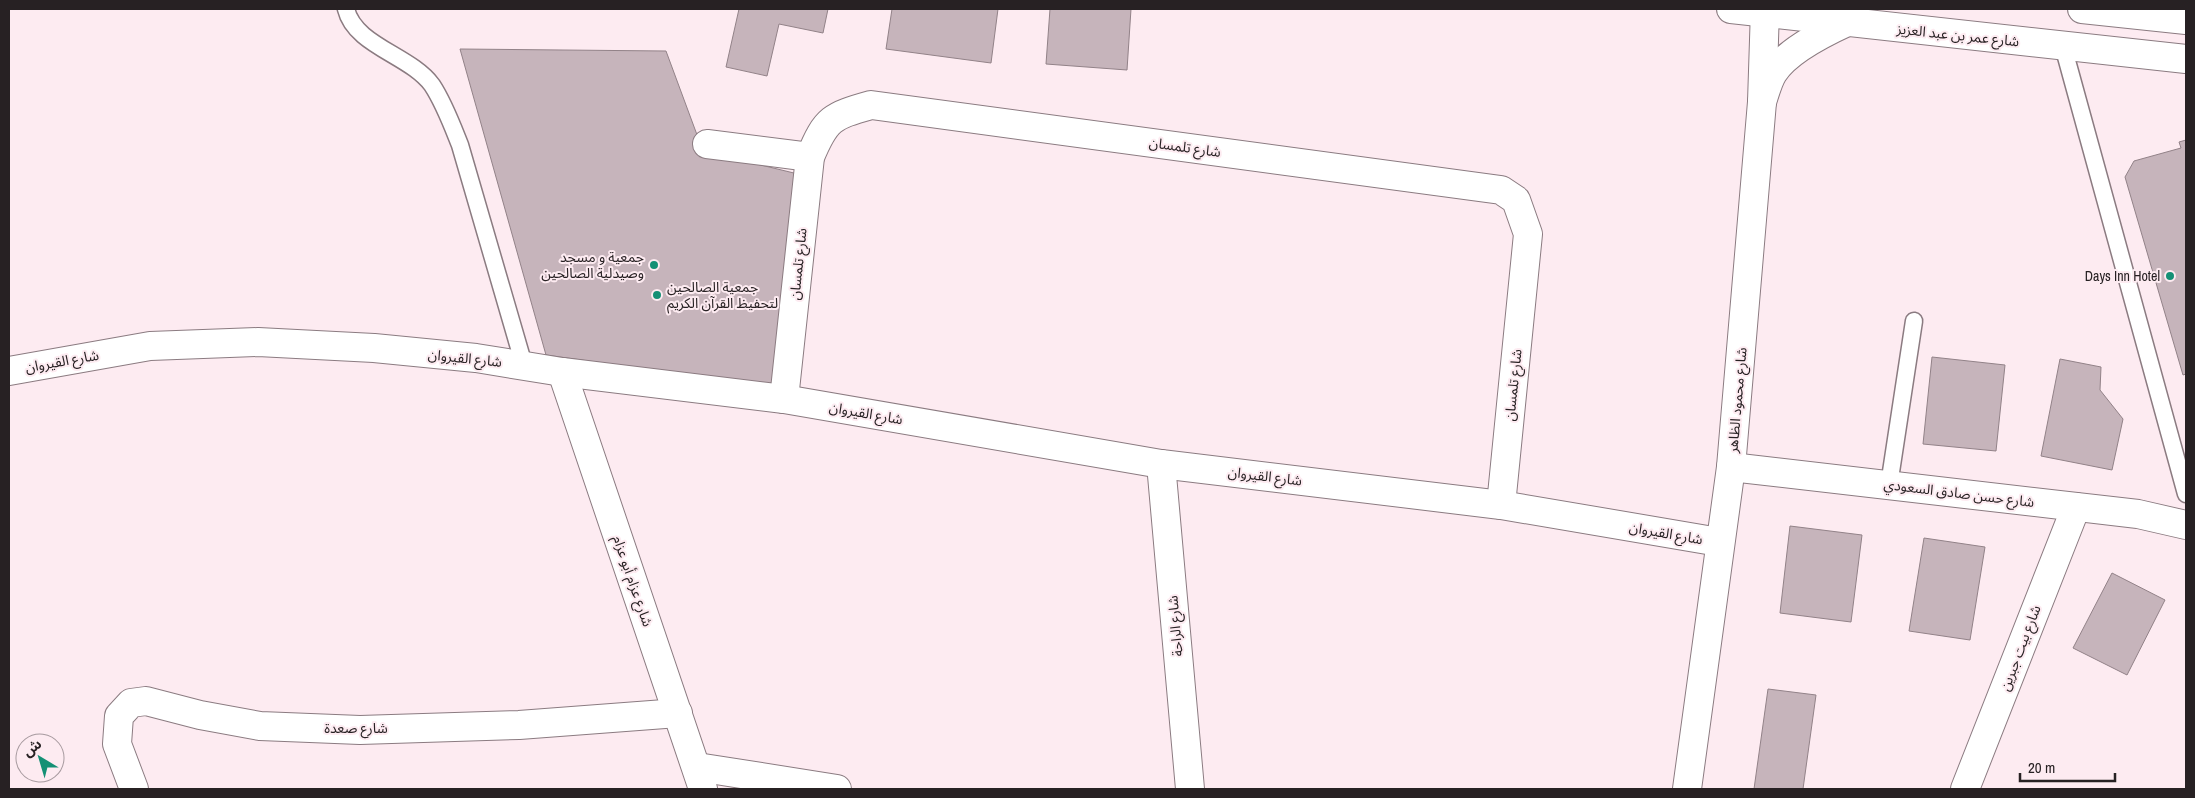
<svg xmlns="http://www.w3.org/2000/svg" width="2195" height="798" viewBox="0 0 2195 798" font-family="'Archivo Narrow','Noto Sans Arabic',sans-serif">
<rect width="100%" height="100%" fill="#fdebf1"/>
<g fill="#c6b4bb" stroke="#928288">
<polygon points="739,9 828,9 823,33 779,24 767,76 726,67"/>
<polygon points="892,9 998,9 991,63 886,49"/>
<polygon points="1050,9 1131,9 1127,70 1046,64"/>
<polygon points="460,49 666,51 703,151 798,174 773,387 546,355"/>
<polygon points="2186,140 2186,374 2183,375 2125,177 2134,161 2181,148 2179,142"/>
<polygon points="1932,357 2005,365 1996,451 1923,444"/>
<polygon points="2060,359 2101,367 2100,390 2123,419 2112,470 2041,456"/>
<polygon points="1790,526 1862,535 1851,622 1780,613"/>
<polygon points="1924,538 1985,547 1970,640 1909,631"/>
<polygon points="2112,573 2165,600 2127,675 2073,648"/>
<polygon points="1768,689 1816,695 1803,789 1754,789"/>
</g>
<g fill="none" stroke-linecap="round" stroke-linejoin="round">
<defs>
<g id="service">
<path d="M346,9c9,37 64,46 86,76 12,18 20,40 28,60l64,220"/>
<polyline points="2063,46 2186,494"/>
<polyline points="1889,485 1914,321"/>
</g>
<g id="minor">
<polyline points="707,144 810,157"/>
<polyline points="9,371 150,346 258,342 374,348 476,358 562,372 784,399 1161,464 1501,505 1719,542"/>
<polyline points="562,372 703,789"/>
<path d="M784,399l26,-242c16,-39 22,-41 61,-52l630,85 15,10 12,34 -27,271"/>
<polyline points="1161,464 1190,789"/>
<polyline points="1731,467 2138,514 2186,525"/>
<polyline points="697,767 837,789"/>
<polyline points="134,789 117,744 119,716 131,703 146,701 200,715 260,726 360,730 519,725 678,713"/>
<polyline points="1687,789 1731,467 1762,102 1765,9"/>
<polyline points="1965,789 2076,507"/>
</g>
<g id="tertiary">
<polyline points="1731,9 2186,59"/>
<polyline points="2082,9 2186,20"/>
<path d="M1762,102c3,-9 6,-21 11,-29 14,-22 50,-40 74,-51"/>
</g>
</defs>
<use href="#service" stroke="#8b7b81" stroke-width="19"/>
<use href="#minor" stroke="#8b7b81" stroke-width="30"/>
<use href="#tertiary" stroke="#8b7b81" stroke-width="30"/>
<use href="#service" stroke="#fff" stroke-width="16"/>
<use href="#minor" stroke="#fff" stroke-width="28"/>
<use href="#tertiary" stroke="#fff" stroke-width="28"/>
</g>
<g fill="#149075" stroke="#fdebf1" stroke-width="2">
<circle cx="654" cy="265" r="5"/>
<circle cx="2170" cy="276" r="5"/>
<circle cx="657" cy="295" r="5"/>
</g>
<g text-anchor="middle" stroke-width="4" stroke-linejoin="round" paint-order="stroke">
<g font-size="14" fill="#272123" stroke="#fdebf1">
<text transform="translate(1958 35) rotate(6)" y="5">شارع عمر بن عبد العزيز</text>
<text transform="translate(1185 147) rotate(8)" y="5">شارع تلمسان</text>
<text transform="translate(798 264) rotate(-84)" y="5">شارع تلمسان</text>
<text transform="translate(465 358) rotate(6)" y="5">شارع القيروان</text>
<text transform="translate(62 361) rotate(-10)" y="5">شارع القيروان</text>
<text transform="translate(1513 385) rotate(-84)" y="5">شارع تلمسان</text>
<text transform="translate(1737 400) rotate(-85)" y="5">شارع محمود الظاهر</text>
<text transform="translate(866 413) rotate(10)" y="5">شارع القيروان</text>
<text transform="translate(1265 476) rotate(7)" y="5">شارع القيروان</text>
<text transform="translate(1959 493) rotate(7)" y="5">شارع حسن صادق السعودي</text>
<text transform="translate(1666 533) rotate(10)" y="5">شارع القيروان</text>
<text transform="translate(633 581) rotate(71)" y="5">شارع عزام أبو عزام</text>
<text transform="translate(1175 626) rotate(-95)" y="5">شارع الراحة</text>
<text transform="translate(2020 648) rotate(-69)" y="5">شارع بيت جبرين</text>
<text x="356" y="733">شارع صعدة</text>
</g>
<g font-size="14" fill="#272123" stroke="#fdebf1" text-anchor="end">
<text x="644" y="262">جمعية و مسجد<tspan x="644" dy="16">وصيدلية الصالحين</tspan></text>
<text x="2160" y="281">Days Inn Hotel</text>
<text x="667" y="292" text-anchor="start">جمعية الصالحين<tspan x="667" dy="16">لتحفيظ القرآن الكريم</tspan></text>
</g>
</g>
<rect width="2195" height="798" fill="none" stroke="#272123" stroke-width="20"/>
<g transform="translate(40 758) rotate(322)"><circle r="24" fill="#fdebf1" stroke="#a79a9f"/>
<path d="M0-4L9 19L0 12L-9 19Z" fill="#149075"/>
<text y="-8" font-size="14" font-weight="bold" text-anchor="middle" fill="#272123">ش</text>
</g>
<path d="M2020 773v8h95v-8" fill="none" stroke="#272123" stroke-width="2.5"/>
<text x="2028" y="773" font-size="15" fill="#272123" stroke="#fdebf1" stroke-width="4" paint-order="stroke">20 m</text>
</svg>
